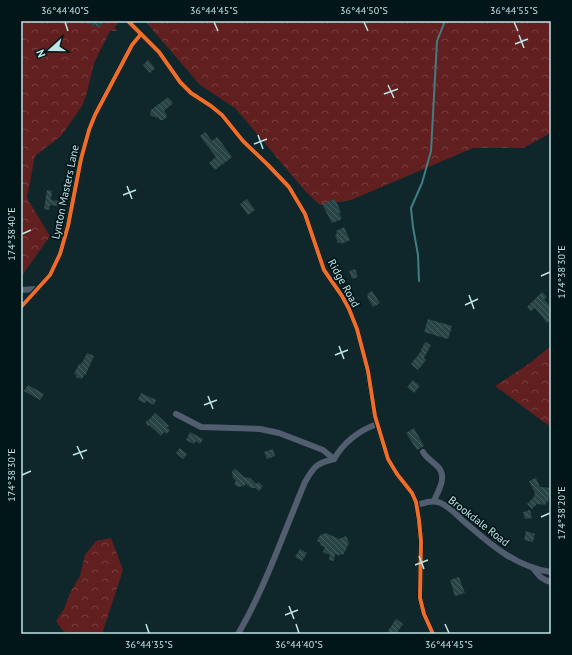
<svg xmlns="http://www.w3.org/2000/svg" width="572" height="655" viewBox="0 0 572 655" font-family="'PT Sans',sans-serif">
<defs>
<pattern id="forest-crowns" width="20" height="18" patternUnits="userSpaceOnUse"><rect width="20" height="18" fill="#621f1f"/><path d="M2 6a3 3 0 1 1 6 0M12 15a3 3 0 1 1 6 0" fill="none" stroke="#773f40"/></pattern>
<pattern id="building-back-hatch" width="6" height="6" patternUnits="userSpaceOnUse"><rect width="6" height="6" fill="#294445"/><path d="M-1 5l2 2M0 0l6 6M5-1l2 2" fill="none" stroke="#465f60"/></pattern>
</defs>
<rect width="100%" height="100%" fill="#0f272a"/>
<g fill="url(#forest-crowns)">
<polygon points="21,21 120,21 114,28 117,31 110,31 94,63 86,96 82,106 61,136 35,156 27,198 50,236 21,277"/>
<polygon points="145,21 551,21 551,133 523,148 473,148 351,200 320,205 306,192 235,108 200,85"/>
<polygon points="551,346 551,426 545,423 495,386 530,363"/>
<polygon points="111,538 123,570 102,634 69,634 62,630 56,621 64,609 70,593 80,576 85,555 96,541"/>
</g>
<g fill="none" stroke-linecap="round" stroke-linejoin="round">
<polyline stroke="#407d84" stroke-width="2" points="419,281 418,255 413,227 411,208 422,183 431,151 437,41 445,21"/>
</g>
<g fill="url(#building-back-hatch)">
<polygon points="87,21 105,21 99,28 96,25 94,27"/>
<polygon points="148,60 155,68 150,73 143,65"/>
<polygon points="168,97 173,103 164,111 167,115 166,118 163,120 160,120 158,117 157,118 152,116 150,114 151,110"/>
<polygon points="205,132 212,141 217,137 232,157 215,170 209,163 216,157 200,136"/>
<polygon points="47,190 52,191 51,200 59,201 58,206 50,205 49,210 44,209"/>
<polygon points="247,199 255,210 248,215 240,204"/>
<polygon points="335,199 341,212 339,213 342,219 332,223 322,204"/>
<polygon points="344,227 350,240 341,244 340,242 338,243 335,235 337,234 336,231"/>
<polygon points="355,269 358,277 352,279 349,271"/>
<polygon points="372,291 380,303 373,307 367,297 368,296 367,294"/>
<polygon points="542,292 547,297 544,299 551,307 551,320 547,323 535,308 531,311 527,307"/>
<polygon points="428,319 452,326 448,339 424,332"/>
<polygon points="425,342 431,345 424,358 426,360 418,370 411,364 422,350 421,350"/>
<polygon points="87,353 94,356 85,376 84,375 82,379 76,377 77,375 74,374 79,364 81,364 83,361"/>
<polygon points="413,380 420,386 414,393 407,387"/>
<polygon points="28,385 44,394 40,400 24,391"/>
<polygon points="141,393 156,400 154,405 146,401 145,403 138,400"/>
<polygon points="155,413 169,426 167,428 170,430 167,434 164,432 161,436 149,425 147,426 146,421 149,420"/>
<polygon points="414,428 424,446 417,450 406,433"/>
<polygon points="190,432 203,439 200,444 196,441 194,444 186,440"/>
<polygon points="180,448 187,454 183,459 176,453"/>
<polygon points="273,449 275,456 267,459 264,452"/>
<polygon points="235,469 244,477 250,478 256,484 258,482 263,486 259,491 255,488 251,488 246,484 244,486 238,487 234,484 236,481 233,478 232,471"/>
<polygon points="536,478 540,487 551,488 548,502 546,502 545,505 537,504 532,509 527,504 534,497 535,493 529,481"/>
<polygon points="530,510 532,518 525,519 523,512"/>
<polygon points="526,531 535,534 533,542 524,540"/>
<polygon points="326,533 339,539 346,536 349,543 343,555 340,554 339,556 335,554 334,561 329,560 330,555 323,552 325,547 320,545 321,543 317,541 320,535"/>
<polygon points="300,549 307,553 302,561 295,557"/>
<polygon points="459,577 465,593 455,596 450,580"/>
<polygon points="396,619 403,624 396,634 392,634 388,631"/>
</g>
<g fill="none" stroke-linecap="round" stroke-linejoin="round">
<g stroke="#525d70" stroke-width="6">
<polyline points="128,21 159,52 180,82 191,93 211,106 222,115 243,141 268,165 289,187 305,214 324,270 342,296 349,309 357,329 368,371 375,416 388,459 397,474 412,493 416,502 419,520 421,541 420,598 424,614 433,634"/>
<polyline points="21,290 36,289"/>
<polyline points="21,307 50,275 60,254 68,226 81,159 89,130 95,115 132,45 141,34"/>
<polyline points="176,414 201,427 260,429 279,433 323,450 334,459"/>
<path d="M423,452c4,7 11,10 16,16 8,10 -1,23 -5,33"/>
<path d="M334,459c10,-17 24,-28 43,-35"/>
<path d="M417,505c7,-2 13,-5 21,-3 11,3 20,15 29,22 24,21 51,44 84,48"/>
<path d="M533,568c6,8 9,12 18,14"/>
<path d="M238,634c27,-46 46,-102 67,-152 9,-16 12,-19 29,-23"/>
</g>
<defs>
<g id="cycleway">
<polyline points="128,21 159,52 180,82 191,93 211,106 222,115 243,141 268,165 289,187 305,214 324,270 342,296 349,309 357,329 368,371 375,416 388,459 397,474 412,493 416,502 419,520 421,541 420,598 424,614 433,634"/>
<polyline points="21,307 50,275 60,254 68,226 81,159 89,130 95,115 132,45 141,34"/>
</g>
</defs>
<use href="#cycleway" stroke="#011619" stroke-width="6"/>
<use href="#cycleway" stroke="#ee6e29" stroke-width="4"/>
</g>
<path fill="none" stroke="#bfe3e7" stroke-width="1.5" d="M65,22l3,9M214,22l4,9M364,22l4,9M514,22l4,9M519,35l5,13M515,44l13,-5M388,85l6,13M384,94l14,-5M258,135l5,14M254,144l13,-5M127,186l5,13M123,195l13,-5M22,234l9,-4M541,276l9,-4M469,295l5,14M465,305l13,-6M339,346l5,13M335,355l13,-5M208,396l5,13M204,405l13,-5M77,446l6,13M73,455l14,-5M22,475l9,-4M541,517l9,-4M419,556l5,13M415,565l13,-5M289,606l5,13M285,615l13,-5M146,624l3,9M296,624l3,9M445,624l4,9"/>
<g text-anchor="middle" stroke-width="3.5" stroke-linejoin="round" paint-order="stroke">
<g font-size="11" fill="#bfe3e7" stroke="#011619">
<text transform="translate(65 192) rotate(-78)" y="4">Lynton Masters Lane</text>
<text transform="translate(344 283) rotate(61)" y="4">Ridge Road</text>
<text transform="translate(479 521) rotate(38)" y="4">Brookdale Road</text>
</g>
</g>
<rect width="572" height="655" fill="none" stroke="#011619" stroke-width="44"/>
<g transform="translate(50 50) rotate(249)" stroke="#011619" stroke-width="3" paint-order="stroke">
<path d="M0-3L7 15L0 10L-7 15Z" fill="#bfe3e7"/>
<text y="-6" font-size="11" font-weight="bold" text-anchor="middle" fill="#bfe3e7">N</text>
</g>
<rect x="22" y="22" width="528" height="611" fill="none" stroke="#bfe3e7" stroke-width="1.5"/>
<g font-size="10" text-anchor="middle" fill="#bfe3e7">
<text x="65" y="14">36°44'40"S</text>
<text x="214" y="14">36°44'45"S</text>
<text x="364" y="14">36°44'50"S</text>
<text x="514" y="14">36°44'55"S</text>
<text transform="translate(11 234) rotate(-90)" y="4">174°38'40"E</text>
<text transform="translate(561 272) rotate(-90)" y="4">174°38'30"E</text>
<text transform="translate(11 475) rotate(-90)" y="4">174°38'30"E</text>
<text transform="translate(561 513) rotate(-90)" y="4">174°38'20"E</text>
<text x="149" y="648">36°44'35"S</text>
<text x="299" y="648">36°44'40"S</text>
<text x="449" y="648">36°44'45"S</text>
</g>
</svg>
